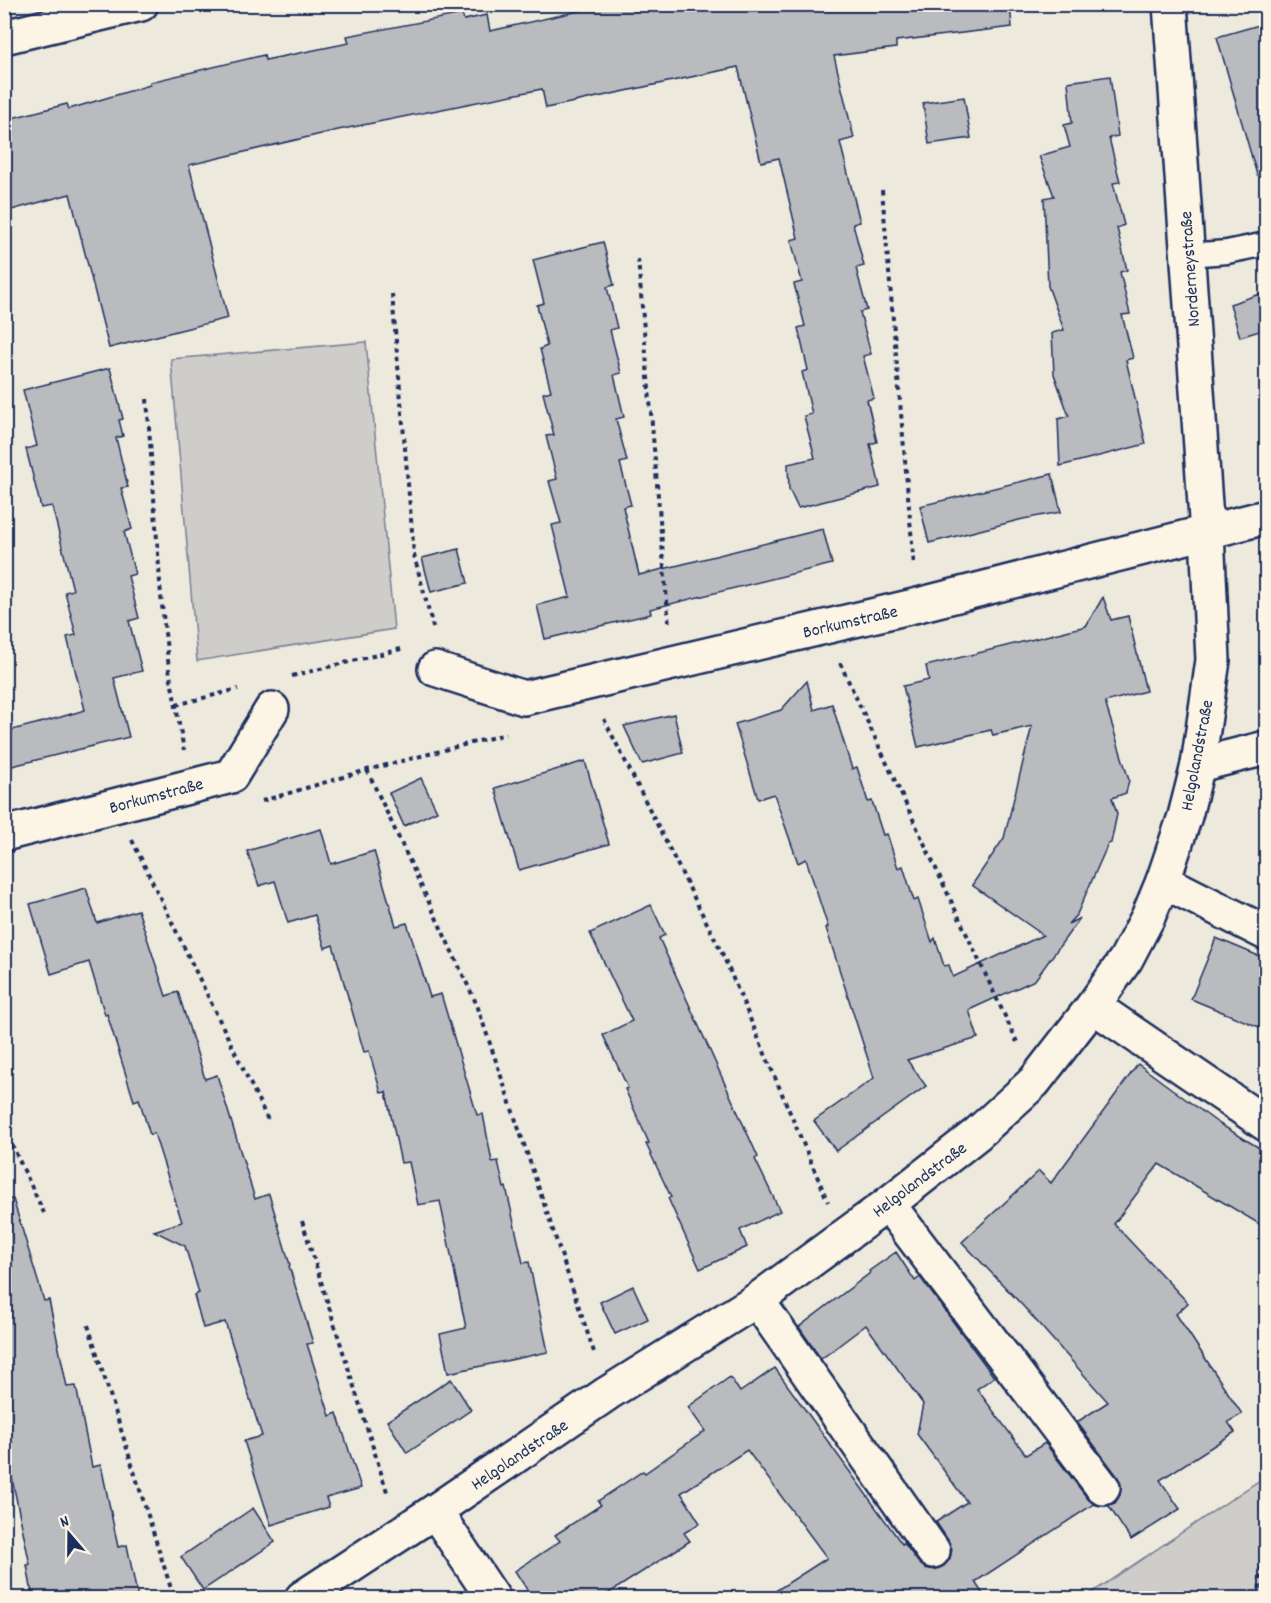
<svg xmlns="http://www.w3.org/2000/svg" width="1271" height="1603" viewBox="0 0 1271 1603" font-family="Dekko,sans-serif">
<rect width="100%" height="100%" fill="#eee9dd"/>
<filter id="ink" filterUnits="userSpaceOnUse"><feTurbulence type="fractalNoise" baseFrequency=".0167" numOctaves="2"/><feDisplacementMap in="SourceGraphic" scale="12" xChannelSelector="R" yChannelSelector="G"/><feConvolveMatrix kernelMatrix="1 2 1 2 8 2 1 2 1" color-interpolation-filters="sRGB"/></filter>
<g filter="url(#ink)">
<g fill="#cfcdca" stroke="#757e94" stroke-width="1.5">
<polygon points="366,342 394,629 197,661 171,359"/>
<polygon points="1266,1476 1266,1598 1084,1598"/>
</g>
<g fill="#babbbe" stroke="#1b2f5e" stroke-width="1.5">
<polygon points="610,4 1010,4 1012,27 896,41 896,48 834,56 854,138 840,142 860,222 853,224 864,266 856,268 867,310 860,312 871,354 863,356 874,398 867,400 877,442 870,444 880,487 798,508 789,489 788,464 815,458 804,416 812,414 802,372 808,370 798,328 805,326 794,284 802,282 791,240 798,238 779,158 761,162 738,67 546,108 542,89 338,130 189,165 228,318 109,348 70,194 4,212 4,120 67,104 69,109 150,85 150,82 264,55 265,60 349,43 347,36 462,14 464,20 487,15 490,31"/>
<polygon points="1266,23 1266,174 1257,175 1217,37"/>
<polygon points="1110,76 1118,136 1109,138 1120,182 1113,183 1124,225 1117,228 1127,270 1120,272 1130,314 1122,315 1133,358 1126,360 1146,444 1060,466 1058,419 1069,416 1054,374 1052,333 1064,330 1048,286 1044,198 1054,196 1039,156 1070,147 1064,125 1072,123 1068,82"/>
<polygon points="964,97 971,138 929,144 923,103"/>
<polygon points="603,242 614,285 607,287 617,328 610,330 621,373 614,375 624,417 616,419 627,461 620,463 631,505 623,507 639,575 823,529 832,564 650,609 651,614 545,639 537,605 570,597 552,525 561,523 549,481 557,479 546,436 554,435 543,393 551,391 540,349 547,346 537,305 544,303 533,260"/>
<polygon points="1266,292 1266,329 1240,337 1230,304"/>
<polygon points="110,368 123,419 119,420 123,436 116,438 128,487 121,488 132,529 124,532 135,574 128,576 139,618 129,621 142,671 114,678 129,737 4,768 4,732 47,721 85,710 67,637 76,635 65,592 73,590 52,506 41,508 26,449 37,446 23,390"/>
<polygon points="1052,474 1061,512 1023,519 929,543 920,506"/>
<polygon points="459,549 468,583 431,592 422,558"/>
<polygon points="1103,597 1111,620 1128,616 1146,691 1105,702 1129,780 1126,793 1112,798 1117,814 1111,843 1108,844 1077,914 1068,924 1080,918 1035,980 969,1010 978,1038 907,1060 926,1086 836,1151 814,1121 874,1078 826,928 828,927 806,859 798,863 774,794 758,799 735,724 781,710 807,681 814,710 832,704 852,769 857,767 868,802 872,801 883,835 887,834 898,868 903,866 914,901 918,899 932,942 935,938 944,966 949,965 953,977 1043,935 972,885 1004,838 1032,726 993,735 991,730 918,747 903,686 929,680 926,666 1086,626"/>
<polygon points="674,714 683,753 642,764 624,726"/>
<polygon points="585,761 609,844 519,870 495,788"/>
<polygon points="421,778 437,811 404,826 389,793"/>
<polygon points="321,829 331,864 374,851 396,926 407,923 430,997 441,994 477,1115 483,1114 492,1162 498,1161 504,1188 506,1187 523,1263 529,1262 548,1352 448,1373 440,1334 466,1328 440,1201 418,1205 409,1162 401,1163 386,1092 381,1093 369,1051 364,1052 333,945 325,948 315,915 288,923 275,881 259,886 247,851"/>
<polygon points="86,888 97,923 138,910 166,996 178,992 205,1079 217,1075 255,1199 269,1194 290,1265 289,1266 313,1343 307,1344 330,1416 337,1413 361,1488 326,1498 329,1507 271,1525 244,1441 262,1436 225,1322 203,1328 194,1295 199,1293 185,1246 154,1231 182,1222 154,1133 150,1135 139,1099 134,1101 107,1014 105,1015 89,962 51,974 30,904"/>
<polygon points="651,905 665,935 659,938 758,1157 755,1159 780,1211 740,1230 747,1247 700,1269 668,1198 671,1197 646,1144 649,1143 625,1089 628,1088 603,1035 632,1021 590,933"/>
<polygon points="1216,938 1266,959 1266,1030 1191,999"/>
<polygon points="1138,1064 1218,1123 1266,1152 1266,1228 1159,1164 1114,1224 1188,1303 1176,1314 1242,1414 1228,1422 1235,1432 1160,1480 1180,1509 1131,1540 1108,1505 1115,1503 1120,1495 1121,1485 1118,1477 1077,1422 1108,1402 1023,1306 962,1242 1039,1171 1051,1183"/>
<polygon points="13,1199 44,1301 49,1300 67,1387 76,1386 92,1467 101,1465 118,1547 127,1545 138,1599 33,1599 27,1565 30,1565 4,1440 4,1200"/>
<polygon points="896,1252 915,1281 920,1277 994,1377 977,1389 1026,1455 1045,1443 1088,1499 1094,1504 975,1582 986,1599 763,1599 827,1558 747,1450 681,1493 700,1523 684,1533 690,1541 600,1599 533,1599 515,1571 560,1541 555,1535 601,1505 598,1501 643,1471 645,1473 705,1431 688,1407 730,1377 740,1392 775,1368 902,1544 904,1543 918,1562 925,1568 935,1570 944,1566 950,1558 952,1549 948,1540 936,1522 967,1502 917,1434 923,1404 866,1325 821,1359 799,1327 870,1273 869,1271"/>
<polygon points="633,1286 648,1319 615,1334 600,1302"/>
<polygon points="451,1379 471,1410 407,1453 387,1421"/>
<polygon points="253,1508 275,1542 203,1590 181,1557"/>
</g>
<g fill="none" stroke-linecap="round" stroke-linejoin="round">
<defs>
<polyline id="service" points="1188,255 1227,252 1266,244"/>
<g id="minor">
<polyline points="4,37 141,4"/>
<polyline points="435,669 524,698 918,605 1266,517"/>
<polyline points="1198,765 1266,748"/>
<polyline points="4,834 231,776 272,709"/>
<polyline points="1163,881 1266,933"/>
<polyline points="1093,1006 1266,1124"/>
<polyline points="888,1204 1103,1488"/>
<polyline points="757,1300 933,1551"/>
<polyline points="435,1511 493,1598"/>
<polyline points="302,1598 435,1511 608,1393 757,1300 888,1204 977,1134 1034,1082 1093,1006 1126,959 1148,917 1163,881 1185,816 1198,765 1213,660 1207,533 1170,4"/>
</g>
</defs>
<use href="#service" stroke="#1b2f5e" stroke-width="27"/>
<use href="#minor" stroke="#1b2f5e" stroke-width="38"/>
<g stroke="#1b2f5e" stroke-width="4" stroke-dasharray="4.5 4.5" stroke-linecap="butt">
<polyline points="882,190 914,566"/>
<polyline points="638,259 669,626"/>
<polyline points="392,294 414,555 434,631"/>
<polyline points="147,399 161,596 169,669 184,750"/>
<polyline points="840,663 1017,1042"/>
<polyline points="292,676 401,649"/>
<polyline points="176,705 238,689"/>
<polyline points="604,719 723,955 828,1202"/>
<polyline points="367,770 477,1005 595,1355"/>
<polyline points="262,801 367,770 506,734"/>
<polyline points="132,840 268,1120"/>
<polyline points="4,1128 44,1213"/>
<polyline points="302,1221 388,1495"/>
<polyline points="88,1325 174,1598"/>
<polyline points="1259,1598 1262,1555 1266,1546"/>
</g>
<use href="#service" stroke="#fcf5e5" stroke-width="22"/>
<use href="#minor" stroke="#fcf5e5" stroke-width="33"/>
</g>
</g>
<g text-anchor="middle" stroke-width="6" stroke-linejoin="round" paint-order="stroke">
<g font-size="18" fill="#1b2f5e" stroke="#fcf5e5">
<text transform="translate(1189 269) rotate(-94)" y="6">Norderneystraße</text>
<text transform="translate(850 621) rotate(-13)" y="6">Borkumstraße</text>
<text transform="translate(1196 755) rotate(-79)" y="6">Helgolandstraße</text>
<text transform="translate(156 795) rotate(-15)" y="6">Borkumstraße</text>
<text transform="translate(919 1179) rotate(-37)" y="6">Helgolandstraße</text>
<text transform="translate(519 1454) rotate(-34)" y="6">Helgolandstraße</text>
</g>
</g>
<rect width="1271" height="1603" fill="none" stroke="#fcf5e5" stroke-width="24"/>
<rect x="12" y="12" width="1247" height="1579" fill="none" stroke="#1b2f5e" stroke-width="2" filter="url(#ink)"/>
<g transform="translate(69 1534) rotate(340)" stroke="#fcf5e5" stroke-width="4.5" paint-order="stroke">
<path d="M0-4.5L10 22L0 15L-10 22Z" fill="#1b2f5e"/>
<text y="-9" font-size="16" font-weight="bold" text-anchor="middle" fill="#1b2f5e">N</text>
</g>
</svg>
